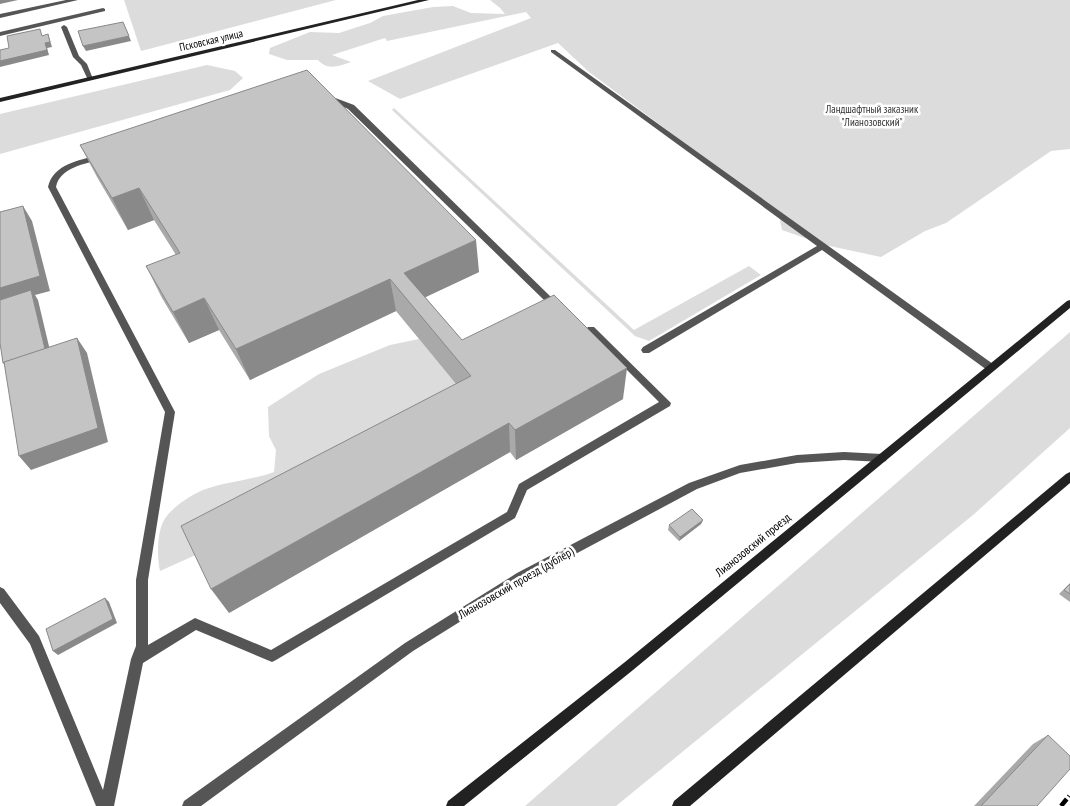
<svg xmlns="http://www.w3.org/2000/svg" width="1070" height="806" viewBox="0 0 1070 806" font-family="'PT Sans Narrow',sans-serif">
<rect width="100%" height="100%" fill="#fff"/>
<g fill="#dcdcdc">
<polygon points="124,0 336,0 141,51"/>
<path d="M490,0h580v149l-19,2 -105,72 -21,8 -44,26 -56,-12 -43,-15 -4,-19 -18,-12 -171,-127 -31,-29 -158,56 -32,-18 163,-63 -5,-6 -139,29 -2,-3 -53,17 19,7c-12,4 -23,9 -33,-2h-31l-18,-6 1,-6 40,-16 29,1 31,-10 13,-7 50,-9 20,-1 18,7 34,1 -5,-6z"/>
<polygon points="207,65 235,71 243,78 230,90 0,154 0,114"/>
<polygon points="394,108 634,330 749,266 761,275 649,341 635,336 392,110"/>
<polygon points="1070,332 1070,428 973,515 616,806 525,806"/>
<path d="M419,339l55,67 -274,147 -40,18c-3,-14 -3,-36 3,-49 6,-13 30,-29 43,-33 22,-8 46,-9 68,-17l2,-22 -7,-14 -1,-29 51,-33 71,-29z"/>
</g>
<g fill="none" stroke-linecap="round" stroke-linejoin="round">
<g fill="#555" fill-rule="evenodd">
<polygon points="66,0 78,0 0,18 0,14"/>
<polygon points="103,8 105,9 105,11 0,36 0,32"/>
<polygon points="64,25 67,27 79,56 87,64 93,79 92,80 88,80 81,65 73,57 61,27"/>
<polygon points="551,50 555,50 993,364 995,367 993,370 987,370 822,250 649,353 643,353 641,350 643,347 817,246 551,52"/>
<polygon points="326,96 330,96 354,105 552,298 555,307 551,313 545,313 543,311 545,307 545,301 348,109 326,98"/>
<path d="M99,155h3v4c-17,5 -42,8 -46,28l119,225 -27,168v65l47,-27 76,32 236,-138 12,-28 140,-82 -73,-73 2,-2h6l77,76 -1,3 -143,84 -12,28 -239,142 -4,2 -76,-32 -53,33 -29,143h-18l-66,-162 -30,-41v-16l4,2 35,47 64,154 28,-131 5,-13v-66l29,-168 -117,-225c5,-23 32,-27 51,-32z"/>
</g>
<polygon fill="#555" fill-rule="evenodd" points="844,452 882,454 886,455 887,458 886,461 882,462 844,460 797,463 740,473 697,489 525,581 413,651 201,806 182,806 184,801 405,643 517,573 689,483 740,465 797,455"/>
<g fill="#222" fill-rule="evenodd">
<polygon points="418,0 429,0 0,102 0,98"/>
<polygon points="1070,300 1070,308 633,670 464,806 446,806 448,801 625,662 1067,301"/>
<polygon points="1070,472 1070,483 690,806 672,806 674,801 1066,474"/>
</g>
<polyline stroke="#000" stroke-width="4.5" stroke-dasharray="9 3 1 3" stroke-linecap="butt" points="1061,806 1070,795"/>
</g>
<g fill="#a9a9a9">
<polygon points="80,145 479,272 425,297 462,340 623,399 516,460 510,452 229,613 456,384 396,311 250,380 219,330 189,343 162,298 146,266 176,255 154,220 128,230 97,177"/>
<polygon points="703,520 701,524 679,541 668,530 669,525"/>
<polygon points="1070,583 1070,602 1059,594"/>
<polygon points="1048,735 1037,806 974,806 1033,744"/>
</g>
<g fill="#898989">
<polygon points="0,0 18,0 0,4"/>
<polygon points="48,34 52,47 47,48 49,55 0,67 0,61 45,43"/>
<polygon points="129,36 131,41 86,51 83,46"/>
<polygon points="139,188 154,220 128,230 112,198"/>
<polygon points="23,206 32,221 50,291 35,295 38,300 52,359 11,373 3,363 0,307 0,288"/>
<polygon points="476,240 479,272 411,304 404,273"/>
<polygon points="390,279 396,311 250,380 236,349"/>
<polygon points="204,298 219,330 189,343 173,312"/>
<polygon points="77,338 87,353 108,442 31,470 19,456"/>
<polygon points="627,368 623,399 516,460 515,430"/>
<polygon points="509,423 510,452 229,613 211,589"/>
<polygon points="703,520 701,524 679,541 680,537"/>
<polygon points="105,598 109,602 117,623 58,655 53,651"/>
</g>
<g fill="#c4c4c4" stroke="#898989">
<polygon points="123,22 129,36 83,46 78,31"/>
<polygon points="40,29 42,36 48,34 50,42 45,43 47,50 0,61 0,50 9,48 7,36"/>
<polygon points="307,70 476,240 404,273 462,340 554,295 627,368 515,430 509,423 211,589 181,526 471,376 390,279 236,349 204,298 173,312 146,266 180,253 139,188 112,198 80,145"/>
<polygon points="23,206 40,276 0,288 0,212"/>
<polygon points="31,290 45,349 3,363 0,343 0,300"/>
<polygon points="77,338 98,428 19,456 4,362"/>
<polygon points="692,509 703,520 680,537 669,525"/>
<polygon points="1070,584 1070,594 1064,590"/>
<polygon points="105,598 113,619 53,651 46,629"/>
<polygon points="1048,735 1070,756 1070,769 1037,806 981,806"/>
</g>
<g text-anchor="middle" stroke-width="5" stroke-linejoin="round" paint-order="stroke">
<g font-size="11" fill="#000" stroke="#fff">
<text transform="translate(211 40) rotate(-13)" y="4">Псковская улица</text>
</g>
<g font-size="11" fill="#333" stroke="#fff">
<text x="872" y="113">Ландшафтный заказник<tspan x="872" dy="13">"Лианозовский"</tspan></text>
</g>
<g font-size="12" fill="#000" stroke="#fff">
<text transform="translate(753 545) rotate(-39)" y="4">Лианозовский проезд</text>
<text transform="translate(516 583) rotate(-30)" y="4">Лианозовский проезд (дублёр)</text>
</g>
</g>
</svg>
